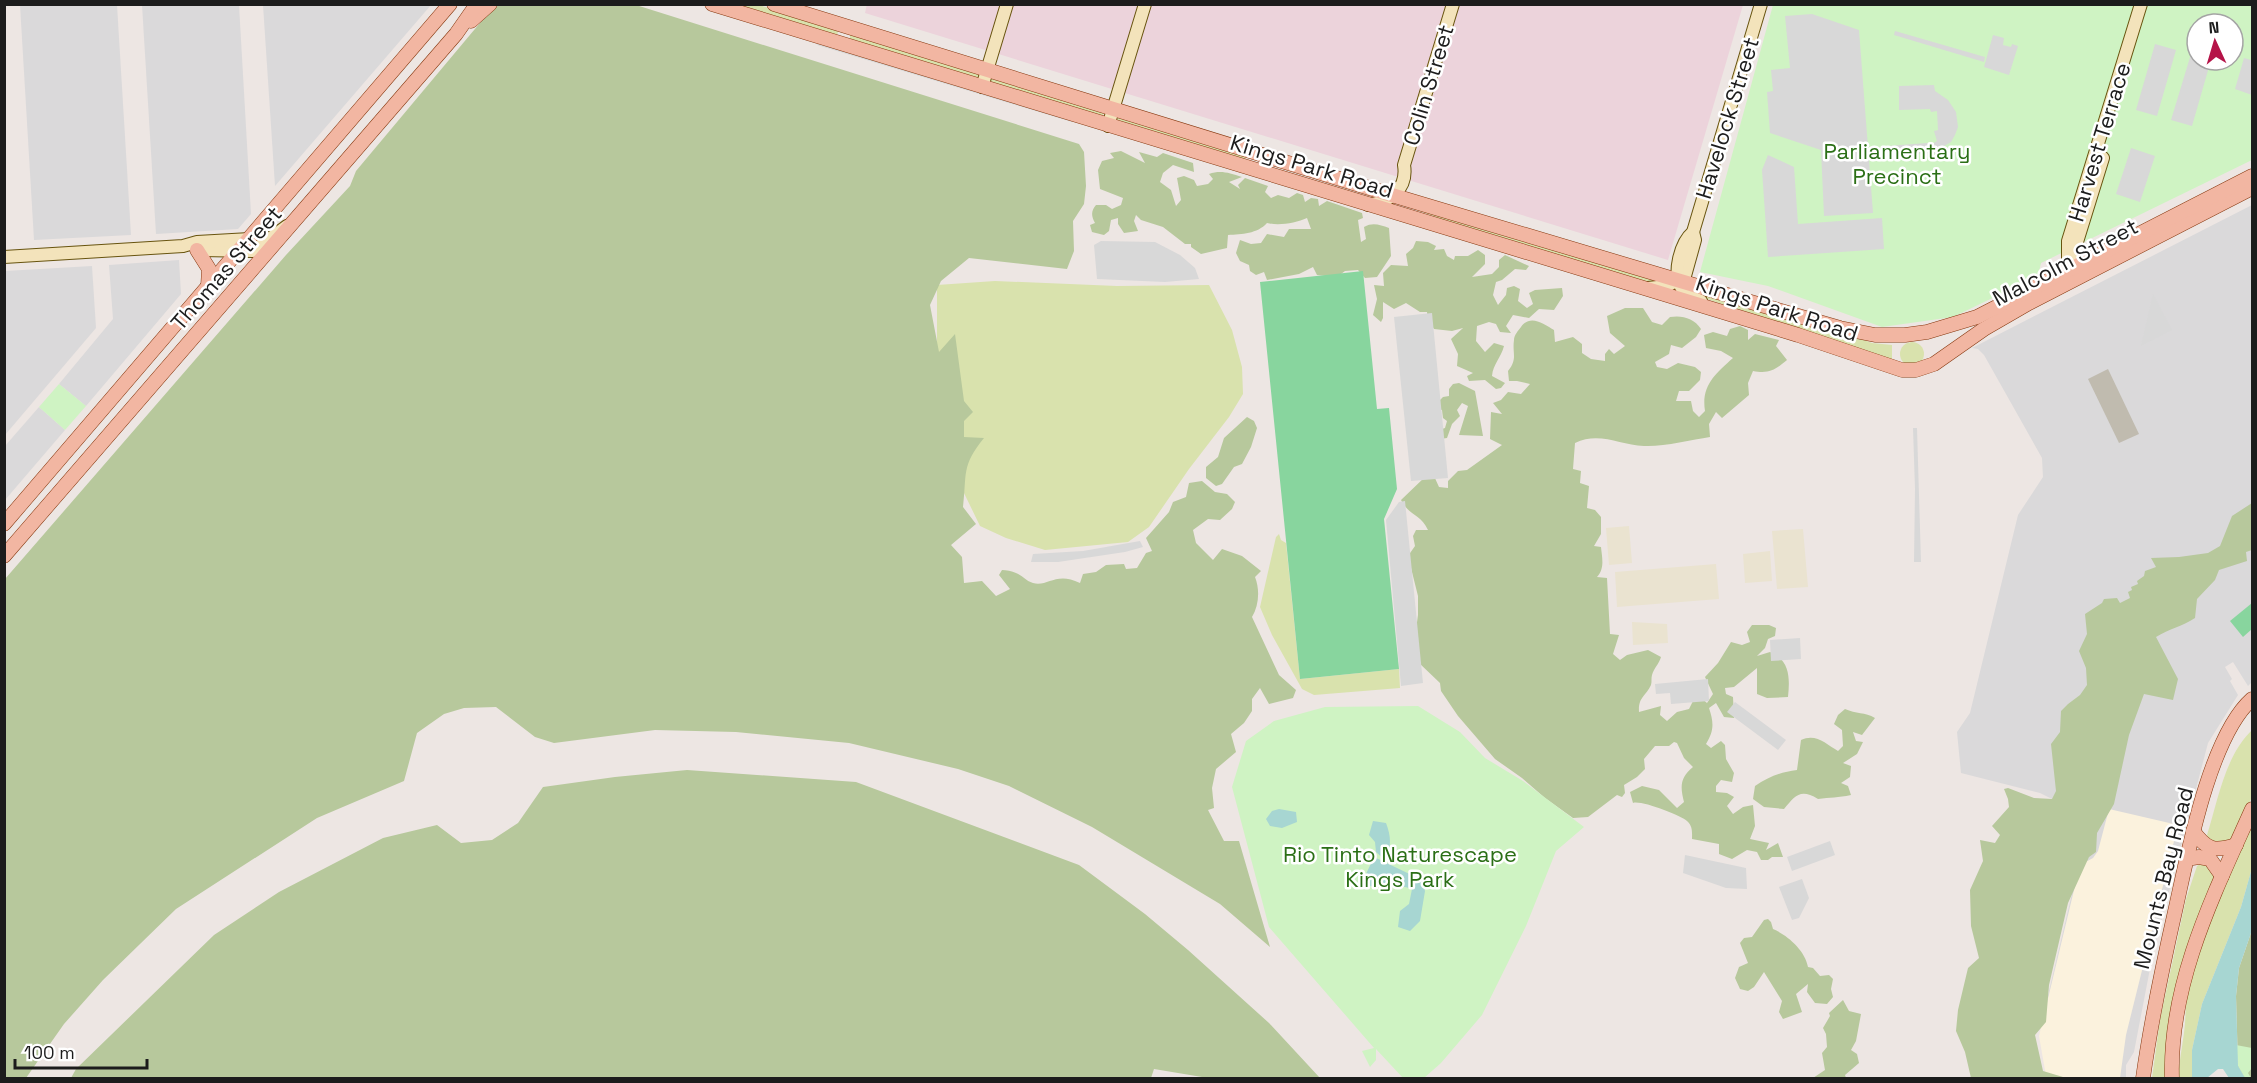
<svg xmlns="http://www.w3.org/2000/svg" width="2257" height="1083" viewBox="0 0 2257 1083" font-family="'Space Grotesk',sans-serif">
<rect width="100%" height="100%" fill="#ede6e3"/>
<g fill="#dad9da">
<polygon points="20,5 117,5 131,235 34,240"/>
<polygon points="142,5 239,5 251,214 238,229 156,234"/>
<polygon points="263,5 431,5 275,186"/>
<polygon points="2252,205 2252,682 2248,686 2233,662 2225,667 2232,679 2230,681 2238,695 2208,743 2153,953 2134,1052 2126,1065 2126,1078 2051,1078 2042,1021 2083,847 2102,824 2040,793 1961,773 1957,732 1970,713 2018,515 2043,477 2042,458 1984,355 1978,349 1972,348"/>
<polygon points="179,260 181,294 86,406 59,384 113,319 109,265"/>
<polygon points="92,266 96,328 5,435 5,271"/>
<polygon points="39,407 65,430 5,500 5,446"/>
</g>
<polygon fill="#ecd3db" points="867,4 1743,5 1668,260 865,13"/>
<polygon fill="#fbf2dd" points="2109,809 2178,825 2126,1035 2120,1078 2057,1078 2046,1076 2039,1036 2080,865 2093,858 2098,851"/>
<polygon fill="#c0bbaf" points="2108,369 2139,434 2119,443 2088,379"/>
<g fill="#eae3d0">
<polygon points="1629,526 1632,563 1609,565 1606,528"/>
<polygon points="1803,529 1808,587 1777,589 1772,531"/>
<polygon points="1770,551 1772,581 1745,583 1743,554"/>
<polygon points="1716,564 1719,599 1617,607 1615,572"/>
<polygon points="1632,622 1667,624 1668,643 1633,645"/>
</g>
<g fill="#d9e2ad">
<polygon points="729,5 759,5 836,28 838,33 836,35"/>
<polygon points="850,34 979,73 979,77 976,79 850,40"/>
<polygon points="991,78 1104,112 1102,117 990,82"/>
<polygon points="1118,116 1246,156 1245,160 1117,122"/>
<polygon points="1403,205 1665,281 1649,284 1451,225 1436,217"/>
<polygon points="995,281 1117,286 1209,285 1232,330 1242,367 1243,394 1229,417 1189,469 1149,527 1128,542 1045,550 1006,538 980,526 964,493 937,366 937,285"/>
<polygon points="1684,287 1854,336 1872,343 1892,345 1892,361 1692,294"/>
<circle cx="1912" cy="354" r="12"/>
<polygon points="1279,534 1281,540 1286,543 1300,679 1399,669 1400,688 1314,695 1302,689 1272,635 1260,607 1276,537"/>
<path d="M2252,730v67l-17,36 -5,7 -8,5 -13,-4 -2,-6c11,-35 18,-79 45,-105z"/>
<path d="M2252,824v44l-11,39 -39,97 -10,46v28h-14c1,-15 4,-30 6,-45 2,-14 1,-28 4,-42 10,-53 40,-118 64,-167z"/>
<polygon points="2202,863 2209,864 2215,873 2215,880 2169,1027 2165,1078 2152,1078 2160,1020 2186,899 2197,866"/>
</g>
<g fill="#b7c89c">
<path d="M495,5h141l443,139 5,8 2,34 -2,18 -11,17 1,30 -7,18 -98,-11 -28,23 -11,24 9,47 16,-18 9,67 9,11 -9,9v16l20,1c-23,28 -17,36 -21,69l13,17 -25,21 11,12 2,26 18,-2 14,15 14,-7 -11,-14 3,-5c4,0 10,1 14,3 6,2 10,8 17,10 15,4 23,-12 47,0l3,-9 13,-2 10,-7 18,-1 2,5 11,-1 9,-15 6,-2 -6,-13 23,-26 4,-10 13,-5 3,-14 13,-2 13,11 12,2 8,8 -3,7 -12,11 -12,-1 -15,11 3,13 17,17 9,-11 20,7 19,15 -6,6c5,13 4,28 -3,40l27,58 17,15 -3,8 -24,6 -9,-16 -8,11v12l-8,12 -13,11 5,18 -20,17 -4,19 2,20 -6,2 16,31h15l31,106 -50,-43 -128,-77 -83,-41 -51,-17 -109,-26 -113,-11 -81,-2 -101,13 -19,-6 -39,-30 -32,1 -20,6 -27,19 -13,48 -87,37 -141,91 -73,71 -39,44 -38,54h-21v-499l281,-324 64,-69 6,-15z"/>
<path d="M1121,151l24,12 -6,-11 18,5 6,-4 30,10 1,9 -21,-7 -10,8 -3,9 11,8 5,16 5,-6 -4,-22 7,-2 10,4 3,6 11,-2 5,-5 -4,-5c12,-4 20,-1 33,3l-13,5 11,7 -2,-4 7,-7 23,8 -3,6 6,6 7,-3 11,3 8,-5 6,2 2,7 6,-4 7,1 1,7 8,-5 35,12 1,5 -5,2 3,22 5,-3 -2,-12c9,-5 16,-2 25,1l2,28 -14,21 -12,1 -7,-8 -13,1 -8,6 -20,-2 -4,-8 -14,7 -32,6 -3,-8 -8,3 -6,-4 -1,-6 -9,-4 -4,-8 4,-13 11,4 10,-1 6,-9 17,3 5,-8h22l-4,-11c-11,5 -28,8 -40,5 -10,11 -25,11 -39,12l-1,13 -26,6 -10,-7v-3h-6l-22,-17 -22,-7 -5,-5 -2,6 4,10 -14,2 -6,-9v-6l-7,2 -2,11 -5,4 -12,-3 -2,-7 5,-2c-4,-7 -4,-12 1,-18h10l6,4 9,-4 2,-7 -23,-9 -2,-19 4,-9 12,-3 -4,-5z"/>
<path d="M1416,241l12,1 8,4 -2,4 10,-1 3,7 7,4 1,-4h13l10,-6 7,5v9l-13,13 20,-3 7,-7v-7l6,-5 24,11 -3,4 -11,-1 -13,11 -6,2 -3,13 5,10 8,-10 1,-7 7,-2 6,3 -2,12 9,7 6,-4 -4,-11 6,-3 27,-2 1,8 -9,14 -15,-1 -10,9 -16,-3 -7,11 5,7 -11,-1 -4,-8 -7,-2 -12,4 -1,15 9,11 9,-9 10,3c-3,12 -11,18 -12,30l13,7 -4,5 -5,1 -11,-9 -16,1 -2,-5 6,-3 -16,-7 1,-12 -7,-15 12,-11 -11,3 -18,-2 -6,-9 -1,-8h-7l-14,-9 -12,6 -11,-7v16l-2,4 -8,-7 4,-16 -3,-14 10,1 -1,-13 8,-8 17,1 -2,-12 7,-6z"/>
<path d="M1625,308h18l9,14 10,3 8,-8c12,-2 24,1 31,12l-5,8 -14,11 -11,-3 -2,9 -14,8 2,5 10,2 11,-6 17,4 6,5 -1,8 -11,11h-10l-3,10h15l2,10 6,6 6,-6c-4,-25 10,-37 28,-53l-12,-7 -15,-3 -2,-13 9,-3 14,4 3,-7 10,-3 8,4v10l7,-6 24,6 -3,6 11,14c-12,10 -18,14 -34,11l-5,12 1,12 -27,23 -6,-6 -7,12 1,13c-19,3 -47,10 -66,9 -24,-1 -45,-15 -69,-3l-2,26 8,2 -1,12 9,3 -2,22 8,2 6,7v17l-7,12 7,1c1,11 4,21 -4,30l10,1 3,56 9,1 -6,19 7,6 7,-5 21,-5 13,7c-2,7 -7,11 -9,18 -1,3 0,7 -1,10 -5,11 -13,12 -12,27l22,-6 -1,9 7,6 10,-9 12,-3 5,-10 6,-2 7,6 6,-9 -8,-17 13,-14 13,-21 11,3 8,-3 -3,-10 5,-7h17l7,3 -1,8 -7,3 -3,9 -8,8 13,-4c20,8 20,26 18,45l-21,1 -10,-4v-26l-23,19 -9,1 1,6 7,3 1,21 -10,-1 -8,-14 -7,5c5,15 5,23 -3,36l5,4 10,-7 4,4 1,14 8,14 -2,9 -11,-2 -5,6v6l11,1 7,4 -7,9 6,8 10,-7 10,-2 2,21 -5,13 19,4 -3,7 12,-7 5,14h-11l-4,3h-7l-4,-8 -10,-2 -15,9 -13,-5v-10l-27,-5c0,-6 1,-13 -5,-18 -7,-6 -46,-21 -54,-18l-3,-11 12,-6 17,4 18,18 7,-6c-4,-16 -4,-24 9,-35l-9,-9 -7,-15 -3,-1 -5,4h-14l-11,13 1,10 -8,8 -13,8 1,8 -3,4 -5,-2 -29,22 -15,1 -28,-20 -23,-20 -27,-19 -37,-43 -17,-25 -1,-8 -22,-21 -3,-25 3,-22v-19l-10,-40 7,-10 -2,-10 3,-6h12c-8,-17 -18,-13 -27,-30l25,-24h8l5,11 9,1v-7l10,-10 9,-1 35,-25 -12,-6 1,-27 11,2 -9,-11 8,-3 7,-8 13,2 9,-10 -13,-3h-8l-1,-10c10,-13 4,-17 6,-31 0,-5 4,-9 7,-13 9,-13 22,-4 33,3l1,12 18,-5 9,7v9l9,6 14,2v-7l4,-5 5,5 11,-8 -15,-13 -3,-17z"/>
<polygon points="1459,383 1475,391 1483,436 1459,435 1468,406 1462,403 1457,410 1460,416 1452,424 1447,438 1440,439 1436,431 1445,428 1447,421 1443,418 1442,410 1437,409 1437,403 1443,397 1449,396 1449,389 1453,384"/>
<polygon points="1247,417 1254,421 1257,428 1251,447 1242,464 1234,467 1222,484 1216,486 1206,478 1206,467 1218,457 1224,438"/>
<path d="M2252,503v47l-6,2 1,9 -28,9 -4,10 -18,19 -2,19c-12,8 -26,11 -39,19l22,42 -5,21 -29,-6 -15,41 -15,69 -17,29 -1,19 -7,5 -21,46 -19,82 -3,37 -11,13 8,36 20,6v1h-92l-6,-26 -9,-21 2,-21 10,-42 11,-10 -8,-32 -1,-36 13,-29 -3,-21 15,3 5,-8 -8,-9 17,-19 -1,-8 -4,-10 4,-1 26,10 18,1 4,-8 -5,-47 9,-12 1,-21 7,-7 12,-9 7,-10 -1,-17 -7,-17 8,-17 -2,-20 17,-11 2,-4 13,-1 3,5 10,-5 -2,-6 4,-2 -1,-3 7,-3 -1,-3 7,-5 1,-5 11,-4 -5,-9 28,-1 29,-4 12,-7 12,-30z"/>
<path d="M1845,709c11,5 20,3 30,9l-13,17 -9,-3 3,9 7,1 -6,12 -14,9 8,3 -1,11 -9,6 7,3 3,9c-13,3 -21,2 -33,4 -18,-11 -23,-3 -34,10l-20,-2 -11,-8 2,-13c13,-9 26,-14 42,-16l4,-30c15,-7 25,4 37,11l5,-5 -1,-16 -8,-6 4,-9z"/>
<polygon points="687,770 856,782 1079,865 1145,914 1188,950 1269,1023 1320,1078 1208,1078 1154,1069 1151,1078 71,1078 76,1069 214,935 279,892 383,838 437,825 461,843 492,840 518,823 543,787 615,777"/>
<path d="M1768,919l3,3 2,7c14,6 32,21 35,38l5,1 7,8 9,-1 4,4 -2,10 2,8 -6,7 -12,-1 -8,-11 1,-8 -12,10 6,18 -19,7 -4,-7 3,-11 -18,-29 -10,15 -6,4 -8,-2 -5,-11 4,-11 9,-4 -8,-20 4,-5 8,-1 12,-17z"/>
<polygon points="2252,930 2252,1078 2245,1078 2238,1066 2236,996 2239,968"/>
<polygon points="1843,1000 1849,1011 1861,1014 1856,1041 1851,1050 1857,1054 1859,1063 1845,1075 1846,1078 1813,1078 1825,1070 1822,1053 1827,1047 1826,1034 1823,1028 1830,1016 1829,1013"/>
</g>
<g fill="#cff3c3" fill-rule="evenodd">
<path d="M1773,5h479v155l-211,103 -3,13 -85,41 -71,10 -114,-41 -68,-14zM2197,24h36v36h-36z"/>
<polygon points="59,384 86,406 65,430 39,407"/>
<polygon points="1418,706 1460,732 1485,758 1523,781 1584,827 1556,851 1526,926 1482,1015 1441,1063 1424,1078 1403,1078 1376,1049 1376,1060 1370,1067 1362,1051 1374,1048 1269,927 1232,787 1246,741 1274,721 1325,707"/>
<polygon points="2236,1045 2252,1048 2252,1068 2248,1073 2251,1078 2245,1078 2238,1066"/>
</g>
<g fill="#88d59e">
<polygon points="1363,271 1377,409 1389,408 1397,489 1384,519 1399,669 1300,679 1260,282"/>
<polygon points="2252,603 2252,629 2243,637 2230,621"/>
</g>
<g fill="#d8d8d8">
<polygon points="1812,14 1859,30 1873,213 1824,216 1821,150 1770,133 1767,92 1773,91 1771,70 1790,68 1785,16"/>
<polygon points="1895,31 1985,57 1984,62 1894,35"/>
<polygon points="1993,35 2004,38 2003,45 2011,47 2012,44 2018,46 2009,75 1984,67"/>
<polygon points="818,41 1074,118 1072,122 817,45"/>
<polygon points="2155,44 2176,50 2157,116 2136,110"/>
<polygon points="2191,54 2197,56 2197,60 2211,60 2192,126 2171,120"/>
<polygon points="2252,57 2252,95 2235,89 2244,58 2251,60"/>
<polygon points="1934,85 1935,91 1948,100 1956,112 1958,127 1955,135 1951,142 1939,149 1939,153 1910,154 1910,158 1889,160 1887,146 1927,143 1932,144 1937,141 1934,131 1938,130 1937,111 1931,112 1930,109 1899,110 1899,86"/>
<polygon points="2131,148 2155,156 2140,202 2116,194"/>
<polygon points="1768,155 1794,167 1798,224 1882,218 1884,249 1768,257 1762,170"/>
<polygon points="1101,241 1155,242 1180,255 1195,268 1199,279 1165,282 1097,279 1094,245"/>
<polygon points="2153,294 2172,330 2141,346"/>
<polygon points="1432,313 1448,478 1411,481 1394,317"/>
<polygon points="1913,428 1917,428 1921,562 1914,562 1915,489"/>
<polygon points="1405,501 1423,683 1401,686 1386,520 1399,502"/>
<polygon points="1140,541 1143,547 1125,552 1058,562 1031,562 1033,554 1083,551"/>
<polygon points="1800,638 1801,659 1771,661 1770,640"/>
<polygon points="1708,679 1709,701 1671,704 1670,693 1656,694 1655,684"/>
<polygon points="1735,702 1786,740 1778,750 1727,712"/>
<polygon points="1830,841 1835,855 1792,871 1787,857"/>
<polygon points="1685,855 1746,868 1747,889 1726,888 1683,873"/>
<polygon points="1802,879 1809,898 1799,918 1792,920 1779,887"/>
</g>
<g fill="#a7d6d2">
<polygon points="1279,809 1296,812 1297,822 1282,828 1270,826 1266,819 1272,811"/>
<path d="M1373,821l13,2c5,13 6,24 -1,37l-9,-8 -1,-10 -6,-7z"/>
<path d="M1374,857l48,23 3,11 -5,30 -10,10 -12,-4 2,-16 9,-7 3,-15c-16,-6 -26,-1 -43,-3l-3,-12z"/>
<polygon points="2252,868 2252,930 2239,968 2236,996 2238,1066 2245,1078 2229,1078 2223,1069 2218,1069 2207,1078 2192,1078 2192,1050 2202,1004 2241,907"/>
</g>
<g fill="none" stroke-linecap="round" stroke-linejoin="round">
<defs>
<g id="secondary">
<polyline points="982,87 1007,4"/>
<polyline points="1108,126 1145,4"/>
<path d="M1368,205c22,-3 40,-16 36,-40l49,-161"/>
<polyline points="202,250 253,251 287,226"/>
<polyline points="4,257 183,246 197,242 250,239"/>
<polyline points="2083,273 2077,252 2077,242 2103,158"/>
<polyline points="2073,276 2068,259 2068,241 2141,4"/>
<polyline points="1648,288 1667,286 1685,276 1695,240 1693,232"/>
<path d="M1701,301c-7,-3 -17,-7 -20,-14 -8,-14 -1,-44 12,-55l68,-228"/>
</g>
<g id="primary">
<polyline points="712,4 1798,335 1902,370 1916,370 1934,364 1984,329 2029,303 2252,188"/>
<polyline points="774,4 1395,196 1761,305 1840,328 1875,335 1905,335 1927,332 1977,317 2252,176"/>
<polyline points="471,21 490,4"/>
<polyline points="197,250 209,269 208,286"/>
<polyline points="4,524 450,4"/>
<polyline points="4,556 456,34 477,4"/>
<path d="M2193,831c14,19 21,21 43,14"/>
<polyline points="2186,859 2199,857 2210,859 2222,876"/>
<path d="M2143,1078c8,-57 20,-114 33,-171 12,-54 34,-171 76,-208"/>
<path d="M2172,1078c-3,-95 42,-184 80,-269"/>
</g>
</defs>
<use href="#secondary" stroke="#68540f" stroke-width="14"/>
<use href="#primary" stroke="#86370e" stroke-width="15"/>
<use href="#secondary" stroke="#f3e3bb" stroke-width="12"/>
<use href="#primary" stroke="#f2b6a2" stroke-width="14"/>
</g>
<g text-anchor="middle" stroke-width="5" stroke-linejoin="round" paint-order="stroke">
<g font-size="22" fill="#1c1c1c" stroke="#fff">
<text transform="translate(1428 85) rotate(-73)" y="8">Colin Street</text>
<text transform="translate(1727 118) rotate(-73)" y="8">Havelock Street</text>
<text transform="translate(2099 142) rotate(-73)" y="8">Harvest Terrace</text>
<text transform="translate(1312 166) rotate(17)" y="8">Kings Park Road</text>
<text transform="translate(2065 262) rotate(-28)" y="8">Malcolm Street</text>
<text transform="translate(226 268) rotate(-49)" y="8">Thomas Street</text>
<text transform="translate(1777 308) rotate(18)" y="8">Kings Park Road</text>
<text transform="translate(2163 878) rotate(-76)" y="8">Mounts Bay Road</text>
</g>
<g font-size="22" fill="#2b6f16" stroke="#fff">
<text x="1897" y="159">Parliamentary<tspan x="1897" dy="25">Precinct</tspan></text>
<text x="1400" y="862">Rio Tinto Naturescape<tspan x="1400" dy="25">Kings Park</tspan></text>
</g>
</g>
<rect width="2257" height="1083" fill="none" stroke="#1c1c1c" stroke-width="12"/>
<g transform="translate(2215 42) rotate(356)"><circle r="28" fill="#ffffff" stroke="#a4a4a4" stroke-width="1.5"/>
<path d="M0-4.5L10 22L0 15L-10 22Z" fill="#b51348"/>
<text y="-9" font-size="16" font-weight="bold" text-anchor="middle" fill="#1c1c1c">N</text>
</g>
<path d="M15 1059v9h132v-9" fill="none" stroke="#1c1c1c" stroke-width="3"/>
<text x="24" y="1059" font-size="18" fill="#1c1c1c" stroke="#ffffff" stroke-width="4.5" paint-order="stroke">100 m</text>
</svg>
